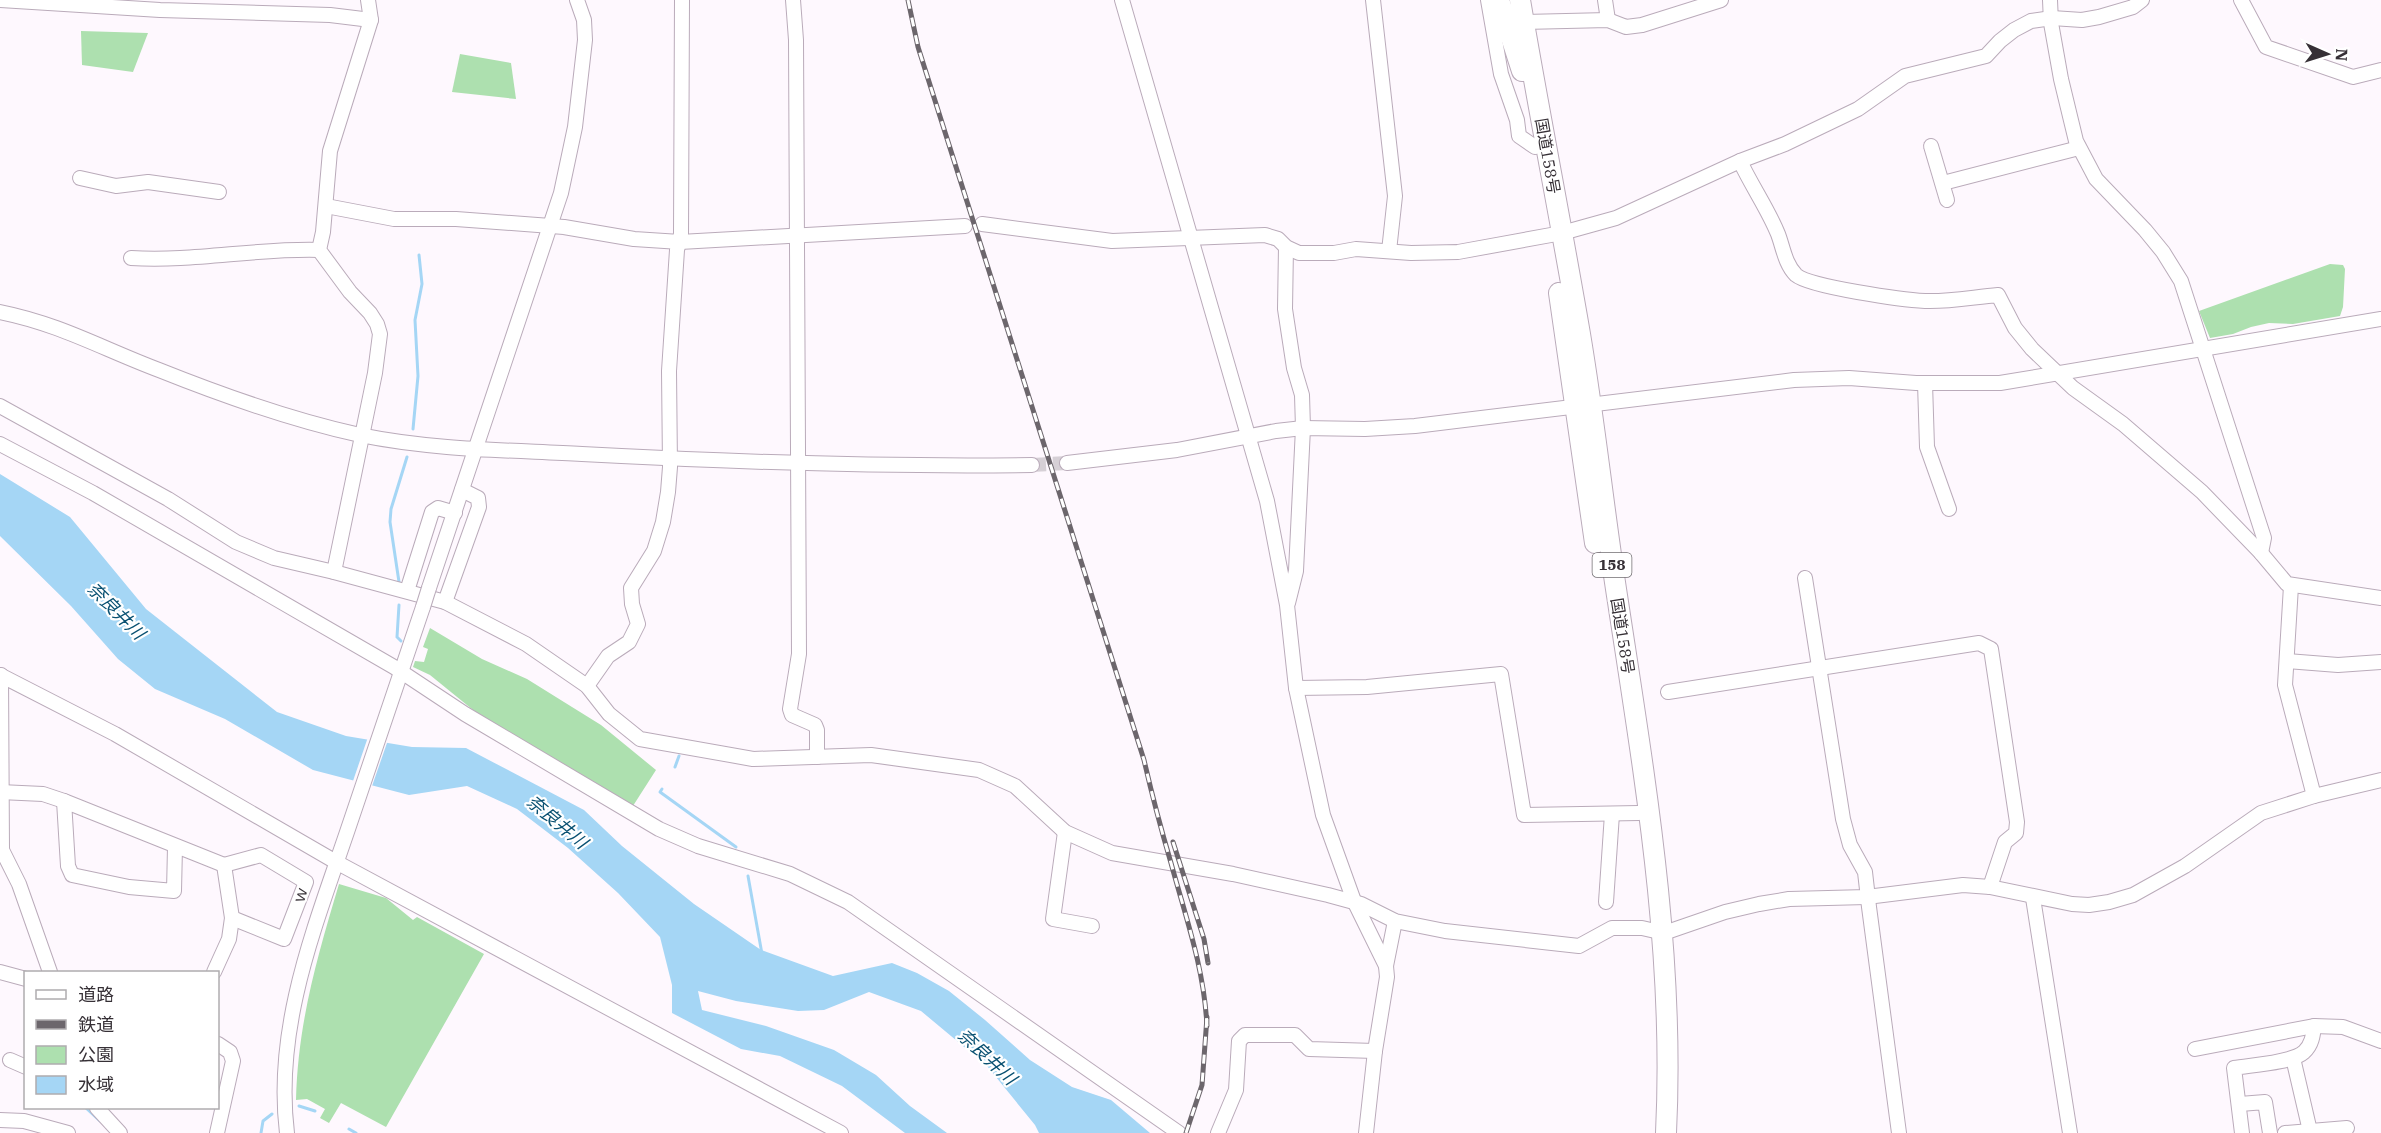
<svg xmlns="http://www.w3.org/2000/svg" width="2381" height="1133" viewBox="0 0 2381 1133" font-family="'IBM Plex Serif','Noto Sans JP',serif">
<rect width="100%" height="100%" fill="#fef8fe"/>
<g fill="#ade0af">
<polygon points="81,31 148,33 133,72 82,65"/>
<polygon points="460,54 511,63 516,99 452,92"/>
<polygon points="2330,264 2343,265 2345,269 2343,307 2340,316 2293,324 2269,323 2251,327 2233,334 2210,338 2199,311"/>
<polygon points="430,628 482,659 527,679 572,707 601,725 656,770 631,809 478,714 430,675 413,667 415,661 424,662 428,649 423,647"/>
<path d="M339,884l47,14 27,22 4,-3 67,37 -98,173 -45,-24 -12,20 -9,-5 5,-9 -18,-10 -11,1c2,-78 21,-142 43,-216z"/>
</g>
<polygon fill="#a5d6f5" points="0,474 70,517 146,609 277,712 346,736 412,747 466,748 584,810 622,846 694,904 761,950 833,976 892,963 917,973 949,991 985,1020 1030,1060 1072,1087 1111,1100 1150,1133 1039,1133 1035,1125 987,1066 921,1011 869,992 824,1010 798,1011 736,1001 698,991 702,1010 766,1026 834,1050 876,1075 910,1106 947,1133 905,1133 842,1086 780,1056 741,1049 672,1013 672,985 660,937 618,893 568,848 517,809 467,786 409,795 313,770 225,719 155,689 118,659 71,606 0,536"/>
<polygon fill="#fef8fe" points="368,737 388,740 371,789 352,784"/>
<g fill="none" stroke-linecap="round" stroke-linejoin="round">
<g stroke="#a5d6f5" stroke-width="3">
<polyline points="413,429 418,376 415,320 422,284 419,255"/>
<polyline points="399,582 390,522 391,509 407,457"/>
<polyline points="399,605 397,637 401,641"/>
<polyline points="675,767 679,756"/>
<polyline points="662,789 660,792 736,847"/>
<polyline points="748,876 762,954"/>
<polyline points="299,1106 315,1111"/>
<polyline points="86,1108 100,1121"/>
<polyline points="349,1129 356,1133"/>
<polyline points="261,1133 263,1121 272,1114"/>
</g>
<polyline stroke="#d6d0d6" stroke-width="14" stroke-dasharray="14 7" stroke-linecap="butt" points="1032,465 1067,463"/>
<defs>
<g id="minor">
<polyline points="0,0 160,10 330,15 371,20"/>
<polyline points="793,0 796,40 799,654 790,709 792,715 815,725 817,730 817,757"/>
<polyline points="1122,0 1267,501 1287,605 1296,688 1323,815 1354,901 1386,966 1387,977 1375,1051 1366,1133"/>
<polyline points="1373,0 1395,196 1389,251"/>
<polyline points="1488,0 1501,74 1517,120 1519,136 1535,147"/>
<polyline points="1605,0 1608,20"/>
<polyline points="2050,0 2051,23 2061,79 2076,141 2096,179 2145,230 2163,252 2181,281 2264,538 2261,553"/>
<polyline points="2241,0 2266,47 2353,77 2381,70"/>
<polyline points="1524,22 1608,20 1626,27 1642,25 1721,0"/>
<polyline points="1931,146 1947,200"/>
<path d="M1740,161c11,24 28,48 38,73 5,13 7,30 18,41 14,12 108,25 129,26 24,1 49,-4 73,-6l17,33 17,21 41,39 50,36 79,68 59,61 26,31 94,14"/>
<polyline points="80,178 116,186 148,182 219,192"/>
<polyline points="1943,183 2079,148"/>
<polyline points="326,206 394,219 456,219 564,227 634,239 680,242 965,226"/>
<polyline points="982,224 1112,241 1265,235 1278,239 1286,247 1299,253 1334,253 1356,249 1411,253 1458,252 1562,233 1616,218 1740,161 1785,144 1858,109 1905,76 1986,56 2000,41 2014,30 2031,21 2052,18 2082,20 2099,17 2133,7 2142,0"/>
<polyline points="1286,247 1285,309 1294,368 1302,395 1303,428 1296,571 1288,603"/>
<path d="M131,258c62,4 125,-10 188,-8"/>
<path d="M0,312c60,12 103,37 159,58 65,26 132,50 201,65 73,15 148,15 222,19 150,8 300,13 450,11"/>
<polyline points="1925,383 1927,447 1949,509"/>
<polyline points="0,406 168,499 236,542 274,558 334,572 445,602 526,644 587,686 609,714 640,739 753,759 871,755 979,770 1015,786 1065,832 1112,853 1233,874 1328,895 1361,904 1395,921 1445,931 1579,946 1612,928 1642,928 1664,933 1725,912 1759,904 1789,899 1867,897 1963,885 1990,887 2072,904 2089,905 2109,902 2133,895 2185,866 2261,813 2314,796 2381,780"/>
<polyline points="0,444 93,493 394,667 465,714 659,829 698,846 790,874 848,902 1179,1133"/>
<polyline points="1067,463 1177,450 1276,431 1303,428 1365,429 1415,426 1794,380 1849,378 1916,383 2000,383 2381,319"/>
<polyline points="334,572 375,373 380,334 377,324 370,313 350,292 319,250 323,232 330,151 371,20 368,0"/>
<polyline points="1805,578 1843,819 1850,845 1865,872 1869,907 1899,1133"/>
<polyline points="2291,586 2285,685 2314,796"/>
<polyline points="429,588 561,193 575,127 585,40 584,20 577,0"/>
<polyline points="407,591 432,512 438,508 455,513"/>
<polyline points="445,602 479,507 478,498 462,490"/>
<polyline points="2287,661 2338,665 2381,662"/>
<polyline points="0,675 115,734 336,862 841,1133"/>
<polyline points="1,675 2,850 19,884 50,972"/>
<polyline points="587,686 608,656 629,642 638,624 632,604 631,588 654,551 663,522 668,492 670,467 669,371 677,250 681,234 682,0"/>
<polyline points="1296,688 1367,687 1501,674 1524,815 1639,813"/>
<polyline points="1668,692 1979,643 1991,649 2017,822 2016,833 2005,842 1990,887"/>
<polyline points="0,792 43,794 64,801"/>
<polyline points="1065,832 1053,919 1092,926"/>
<polyline points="175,847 174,891 129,887 72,875 68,866 64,801 224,865"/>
<polyline points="224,865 261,855 306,882 284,939 232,918"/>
<polyline points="2033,898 2070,1133"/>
<polyline points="1606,902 1612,814"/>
<polyline points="1386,966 1395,921"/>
<polyline points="0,972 26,979"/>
<polyline points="214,972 229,939 232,918 224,865"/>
<polyline points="2195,1049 2314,1026 2343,1027 2381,1041"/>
<polyline points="2293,1058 2310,1131"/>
<polyline points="10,1060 26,1067"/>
<polyline points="2240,1104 2265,1102 2270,1133"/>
<polyline points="97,1108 120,1133"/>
<polyline points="0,1120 24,1121 68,1133"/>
<polyline points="217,1133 233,1061 230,1052 218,1044"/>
<path d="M287,1133c-13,-105 27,-204 60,-301 25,-75 50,-150 76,-225"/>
<polyline points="1218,1133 1236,1090 1239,1041 1245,1035 1295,1035 1309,1049 1375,1051"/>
<path d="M2242,1133l-8,-65c17,-3 58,-5 70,-16 8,-7 9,-17 10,-26"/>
<polyline points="2285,1133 2347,1128"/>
</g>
<g id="highway">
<polyline points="1499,0 1522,71"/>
<path d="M1520,0c19,112 41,223 60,334 15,89 24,179 38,268 27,178 57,350 48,531"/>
<polyline points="1559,293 1595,543"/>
</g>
</defs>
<use href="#minor" stroke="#baabba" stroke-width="16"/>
<use href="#highway" stroke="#baabba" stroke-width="22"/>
<use href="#minor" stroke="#fff" stroke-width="14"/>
<use href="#highway" stroke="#fff" stroke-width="20"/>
<defs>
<g id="rail">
<path d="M908,0l10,47 226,713c8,35 17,69 27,103 15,55 33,105 36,163"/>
<polyline points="1173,842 1204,939 1208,963"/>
<polyline points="1186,1133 1202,1085 1207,1017"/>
</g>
</defs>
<use href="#rail" stroke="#6c666c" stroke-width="5"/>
<use href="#rail" stroke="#fff" stroke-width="3" stroke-dasharray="9" stroke-linecap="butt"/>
<defs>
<polyline id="minor-bridge" points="423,607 429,588"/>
</defs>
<use href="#minor-bridge" stroke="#baabba" stroke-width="16" stroke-linecap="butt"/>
<use href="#minor-bridge" stroke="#fff" stroke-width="14"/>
</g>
<g text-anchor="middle" stroke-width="4.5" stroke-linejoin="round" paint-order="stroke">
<rect fill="#fff" stroke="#726e72" stroke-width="1.5" x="1592.5" y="553" width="39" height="24" rx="4.5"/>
<g font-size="15" font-weight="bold" fill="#363036">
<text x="1612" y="570">158</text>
</g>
<g font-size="16" fill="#363036" stroke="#fff">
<text transform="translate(1548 156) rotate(80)" y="6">国道158号</text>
<text transform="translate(1623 636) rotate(81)" y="6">国道158号</text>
<text transform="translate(300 895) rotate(-74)" y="6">ｗ</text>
</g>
<g font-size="18" font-style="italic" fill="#095172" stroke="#fff">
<text transform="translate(116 611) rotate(45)" y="6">奈良井川</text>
<text transform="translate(557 822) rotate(40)" y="6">奈良井川</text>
<text transform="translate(987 1057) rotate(43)" y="6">奈良井川</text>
</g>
</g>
<rect x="24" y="971" width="195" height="138" fill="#ffffff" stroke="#afacaf" stroke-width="1.5"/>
<rect x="36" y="990" width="30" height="9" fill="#ffffff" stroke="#afacaf" stroke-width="1.5"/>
<text x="78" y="1001" font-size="18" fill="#363036">道路</text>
<rect x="36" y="1020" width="30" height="9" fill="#6c666c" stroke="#afacaf" stroke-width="1.5"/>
<text x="78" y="1031" font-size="18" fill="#363036">鉄道</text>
<rect x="36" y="1046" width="30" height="18" fill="#ade0af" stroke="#afacaf" stroke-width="1.5"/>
<text x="78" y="1061" font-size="18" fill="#363036">公園</text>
<rect x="36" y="1076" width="30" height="18" fill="#a5d6f5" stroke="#afacaf" stroke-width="1.5"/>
<text x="78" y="1091" font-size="18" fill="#363036">水域</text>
<g transform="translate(2327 54) rotate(93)" stroke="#ffffff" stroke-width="4.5" paint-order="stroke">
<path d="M0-4.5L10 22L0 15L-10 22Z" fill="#363036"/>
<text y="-9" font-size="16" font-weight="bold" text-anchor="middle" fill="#363036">N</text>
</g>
</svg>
